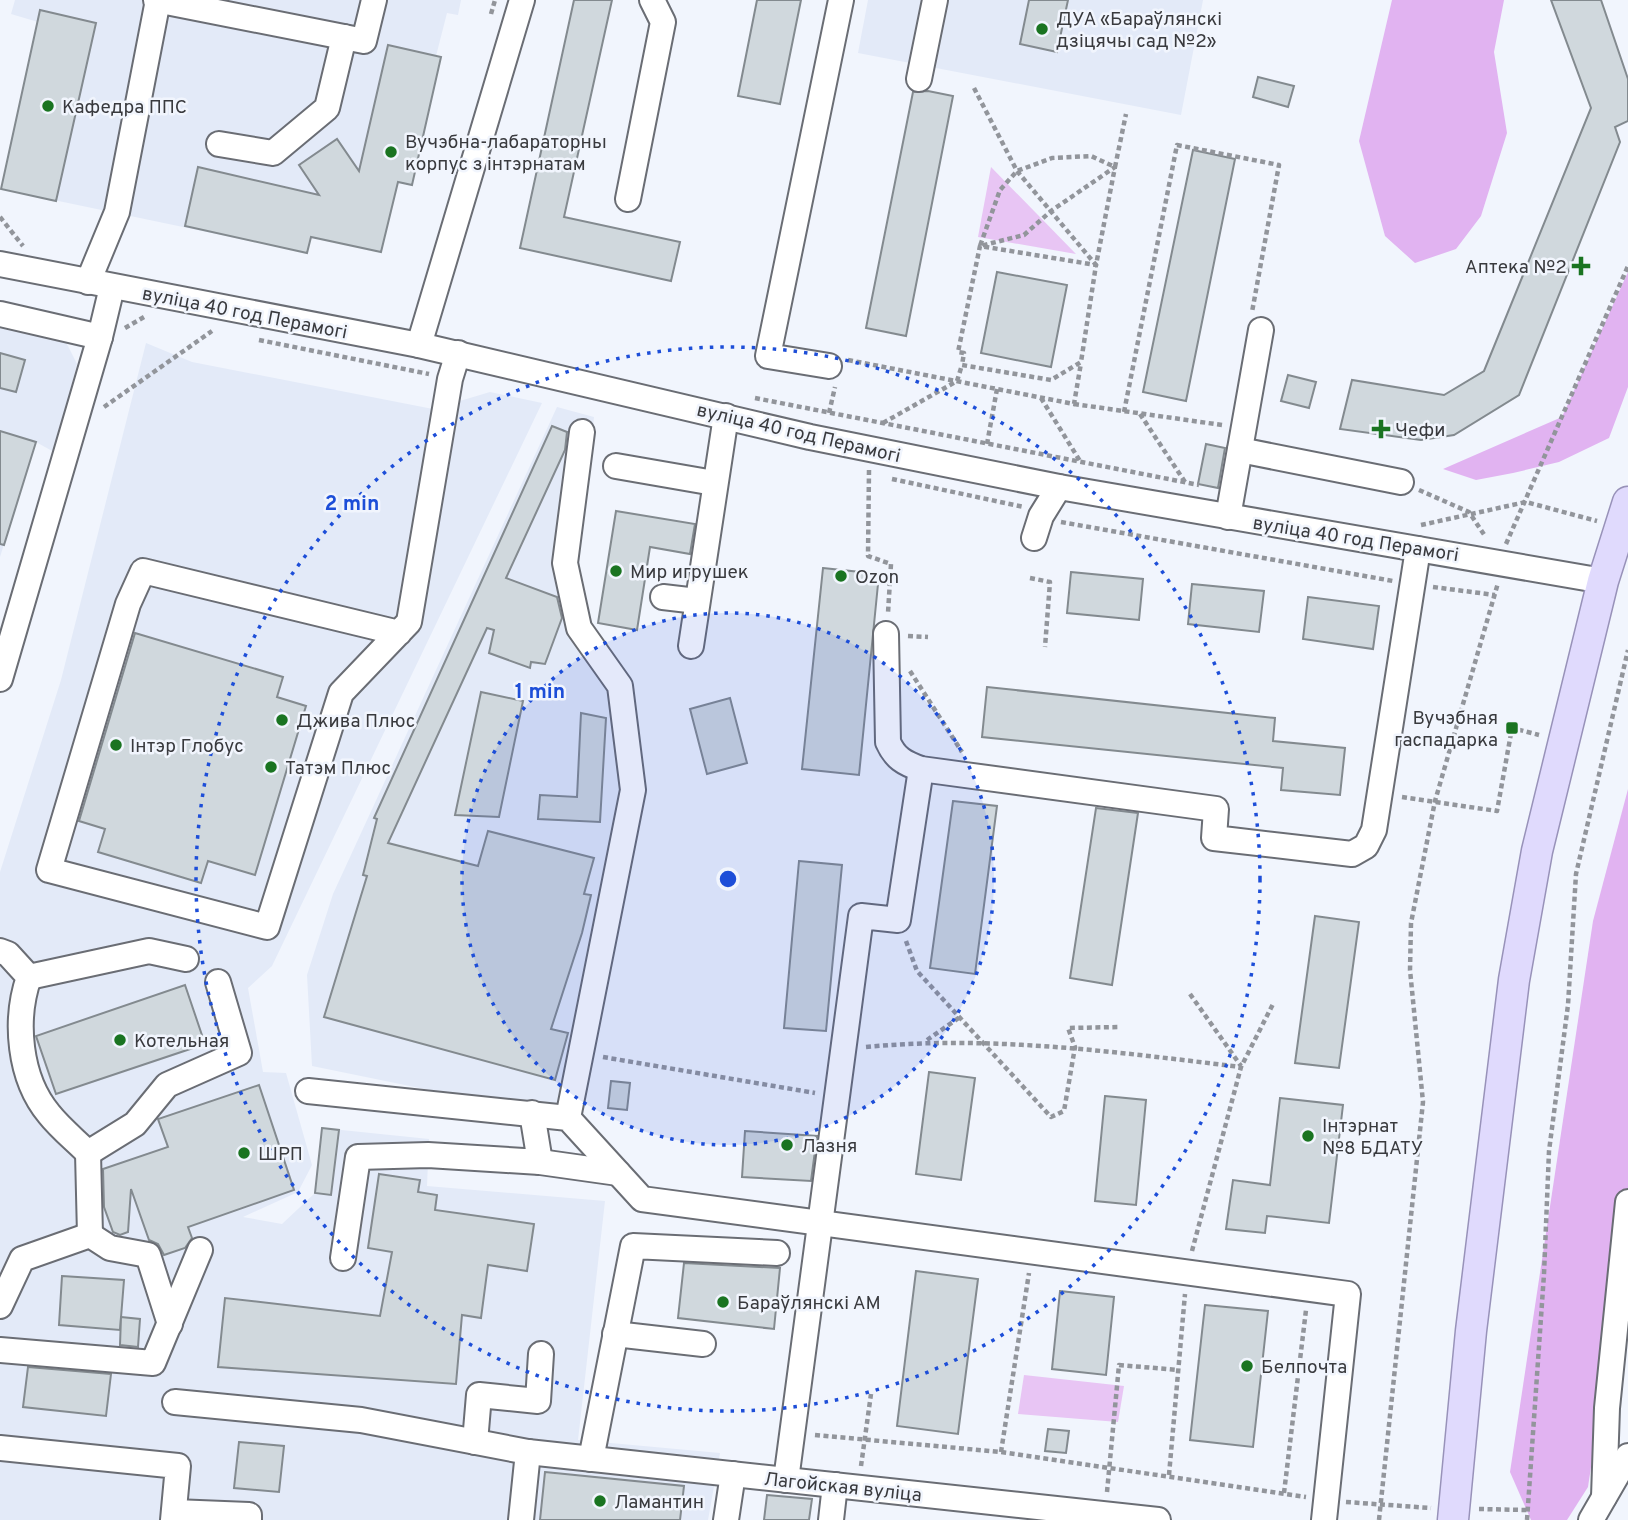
<svg xmlns="http://www.w3.org/2000/svg" width="1628" height="1520" viewBox="0 0 1628 1520" font-family="Overpass,sans-serif">
<rect width="100%" height="100%" fill="#f1f5fd"/>
<g fill="#e3eaf8">
<polygon points="15,0 461,0 458,15 447,13 436,56 441,57 412,185 397,182 381,252 311,237 307,253 1,189 38,22 11,14"/>
<polygon points="868,0 1203,0 1181,115 858,53"/>
<polygon points="0,325 63,336 77,364 54,452 36,442 0,557"/>
<polygon points="146,343 192,362 433,409 490,392 542,403 272,966 248,988 263,1072 286,1073 312,1165 298,1192 243,1217 282,1224 315,1193 322,1128 429,1139 427,1186 605,1201 578,1440 720,1453 708,1520 0,1520 0,872 61,680"/>
<polygon points="557,407 594,417 573,624 614,701 620,807 559,1105 488,1102 312,1066 307,975 333,894"/>
</g>
<g fill="#e8c5f4">
<polygon points="991,167 1076,254 978,237"/>
<polygon points="1024,1375 1124,1386 1118,1422 1018,1414"/>
</g>
<g fill="#e1b3f1">
<polygon points="1392,0 1504,0 1494,52 1507,133 1481,216 1456,249 1415,263 1385,236 1359,141"/>
<polygon points="1628,272 1628,387 1609,438 1559,462 1513,473 1476,480 1443,469 1562,417"/>
<polygon points="1628,789 1628,1220 1588,1487 1567,1520 1531,1520 1510,1472 1593,921"/>
</g>
<g fill="#d0d8dd" stroke="#838a8f" stroke-width="2">
<polygon points="574,0 612,0 564,217 680,242 671,281 520,248"/>
<polygon points="757,0 801,0 780,104 738,96"/>
<polygon points="1029,0 1068,0 1057,52 1020,44"/>
<polygon points="1551,0 1601,0 1628,79 1628,121 1615,127 1620,142 1519,395 1454,435 1421,440 1340,429 1352,380 1444,395 1484,371 1591,108"/>
<polygon points="40,10 96,23 56,201 1,189"/>
<polygon points="388,45 441,57 412,185 398,182 381,252 311,237 307,253 185,226 198,167 319,195 299,165 337,139 359,171"/>
<polygon points="1258,77 1294,86 1288,107 1253,97"/>
<polygon points="928,91 953,96 906,336 866,328 913,92"/>
<polygon points="1193,150 1235,159 1186,401 1143,392"/>
<polygon points="997,272 1067,285 1051,367 981,353"/>
<polygon points="0,353 25,360 16,392 0,388"/>
<polygon points="1288,375 1316,382 1309,408 1281,401"/>
<polygon points="552,426 567,432 565,450 506,578 557,597 562,618 545,664 531,662 530,668 489,653 494,630 487,628 388,843 478,866 488,831 594,858 584,894 591,895 582,933 551,1029 568,1033 555,1080 324,1017 367,876 363,875 377,819 374,818"/>
<polygon points="0,431 36,442 4,545 0,544"/>
<polygon points="1206,444 1225,448 1218,488 1198,484"/>
<polygon points="616,511 695,524 690,554 650,547 637,630 598,623"/>
<polygon points="823,568 879,574 859,775 802,769"/>
<polygon points="1071,572 1143,579 1139,620 1067,613"/>
<polygon points="1192,584 1264,591 1259,632 1188,624"/>
<polygon points="1308,597 1379,606 1373,649 1303,639"/>
<polygon points="135,633 283,677 277,697 306,706 255,875 208,861 201,883 98,852 105,829 79,821"/>
<polygon points="987,687 1275,718 1273,741 1345,748 1340,795 1281,790 1283,768 982,737"/>
<polygon points="481,692 523,701 499,817 455,815"/>
<polygon points="730,698 747,763 707,774 690,709"/>
<polygon points="581,713 606,718 600,822 538,819 540,795 577,797"/>
<polygon points="953,801 997,806 975,974 930,968"/>
<polygon points="1096,808 1138,813 1112,985 1070,978"/>
<polygon points="799,861 842,865 826,1031 784,1028"/>
<polygon points="1315,916 1359,922 1339,1068 1295,1063"/>
<polygon points="185,985 205,1044 56,1094 36,1036"/>
<polygon points="929,1072 975,1078 961,1180 916,1174"/>
<polygon points="611,1081 630,1083 627,1110 608,1108"/>
<polygon points="259,1085 294,1190 188,1227 192,1238 185,1248 164,1255 158,1244 149,1240 131,1189 128,1232 120,1235 113,1232 104,1207 103,1169 168,1147 158,1119"/>
<polygon points="1105,1096 1146,1100 1136,1205 1095,1201"/>
<polygon points="1280,1098 1343,1105 1329,1223 1267,1216 1265,1233 1226,1229 1233,1180 1270,1185"/>
<polygon points="322,1128 339,1130 331,1195 315,1193"/>
<polygon points="745,1131 817,1136 811,1181 742,1177"/>
<polygon points="379,1174 420,1180 418,1192 437,1195 435,1210 534,1224 527,1271 488,1265 481,1318 462,1315 456,1384 218,1367 225,1298 380,1316 392,1252 368,1248"/>
<polygon points="684,1263 780,1268 774,1329 678,1318"/>
<polygon points="916,1271 978,1279 958,1434 897,1426"/>
<polygon points="62,1276 124,1280 120,1330 59,1325"/>
<polygon points="1060,1291 1114,1297 1106,1375 1052,1369"/>
<polygon points="1205,1305 1268,1311 1253,1447 1190,1440"/>
<polygon points="121,1317 140,1319 138,1347 120,1345"/>
<polygon points="28,1367 111,1374 106,1416 23,1407"/>
<polygon points="1048,1429 1069,1431 1066,1453 1045,1451"/>
<polygon points="239,1442 284,1446 279,1492 234,1488"/>
<polygon points="545,1472 684,1486 680,1520 540,1520"/>
<polygon points="767,1495 812,1499 809,1520 764,1520"/>
</g>
<g fill="none" stroke-linecap="round" stroke-linejoin="round">
<defs>
<g id="minor">
<polyline points="156,0 364,41 374,0"/>
<polyline points="919,79 935,0"/>
<polyline points="219,144 273,153 327,108 344,37"/>
<polyline points="628,199 663,22 652,0"/>
<polyline points="0,264 419,345 810,437 1059,487 1603,581"/>
<polyline points="88,282 117,212 158,0"/>
<polyline points="0,314 100,337"/>
<polyline points="419,345 522,0"/>
<polyline points="829,366 768,356 841,0"/>
<polyline points="1240,450 1401,482"/>
<polyline points="616,466 714,483"/>
<polyline points="1228,517 1261,330"/>
<polyline points="1034,538 1041,516 1059,487"/>
<polyline points="663,597 697,601"/>
<polyline points="399,633 143,571 128,604 49,870 267,927 341,693 409,622 450,379 458,353"/>
<path d="M886,634l2,108c7,16 16,21 33,27l295,40 -2,29 138,16 14,-8 8,-16 44,-281"/>
<polyline points="691,646 726,416"/>
<polyline points="0,679 100,337 112,287"/>
<path d="M0,951l8,3 21,23c-15,43 -10,101 20,137 11,14 26,26 39,39l47,-29 32,-39 72,-32 -21,-71"/>
<polyline points="29,977 149,951 186,959"/>
<polyline points="308,1091 568,1118 642,1199 1348,1294 1324,1520"/>
<polyline points="568,1118 633,790 620,686 579,628 565,563 582,432"/>
<polyline points="88,1153 90,1235"/>
<polyline points="540,1162 618,1173"/>
<polyline points="343,1258 358,1157 428,1155 540,1162 532,1113"/>
<polyline points="0,1306 22,1259 90,1235 110,1248 148,1255 170,1324"/>
<polyline points="615,1334 703,1344"/>
<polyline points="0,1350 153,1363 200,1250"/>
<polyline points="175,1402 361,1420 528,1452 1158,1520"/>
<polyline points="475,1442 479,1395 538,1401 541,1354"/>
<polyline points="0,1448 178,1466 173,1520"/>
<polyline points="591,1459 633,1246 777,1253"/>
<polyline points="786,1480 861,916 898,920 921,769"/>
<polyline points="1604,1497 1607,1408 1628,1202"/>
<polyline points="174,1512 249,1515 249,1520"/>
<polyline points="521,1520 528,1452"/>
<polyline points="726,1520 733,1474"/>
<polyline points="831,1520 835,1485"/>
<polyline points="1591,1520 1628,1456"/>
</g>
<polyline id="major" points="1453,1520 1471,1331 1514,980 1537,851 1603,581 1628,502"/>
</defs>
<use href="#minor" stroke="#6a6d74" stroke-width="28"/>
<use href="#major" stroke="#9892b9" stroke-width="33"/>
<g stroke="#92959b" stroke-width="4.5" stroke-dasharray="5 3.5" stroke-linecap="butt">
<polyline points="491,14 495,0"/>
<polyline points="974,88 1017,171 1096,265 1115,167 1051,211 1024,235 980,246 1000,190 1017,171 1052,158 1091,156 1115,167 1126,114"/>
<polyline points="0,217 23,246"/>
<polyline points="125,328 144,317"/>
<polyline points="259,340 429,374"/>
<polyline points="848,360 1074,404 1081,363"/>
<polyline points="755,398 1199,485"/>
<polyline points="1041,398 1080,461"/>
<polyline points="1074,404 1222,425"/>
<polyline points="104,407 212,331"/>
<polyline points="1124,412 1177,145 1279,165 1252,312"/>
<polyline points="829,413 835,387"/>
<polyline points="1140,414 1185,482"/>
<polyline points="883,423 957,381 962,365 1051,380 1081,362 1096,265 980,246 958,352 964,353 962,365"/>
<polyline points="987,444 997,389"/>
<polyline points="869,470 868,556 891,564 888,613"/>
<polyline points="892,479 1024,507"/>
<polyline points="1419,490 1469,512 1485,536"/>
<polyline points="1061,522 1393,581"/>
<polyline points="1421,525 1526,502 1597,521"/>
<polyline points="1506,544 1628,266"/>
<polyline points="1030,578 1050,582 1045,647"/>
<polyline points="1433,587 1495,595"/>
<polyline points="908,636 928,637"/>
<polyline points="910,671 962,752"/>
<polyline points="1402,797 1497,811 1512,728 1539,735"/>
<polyline points="906,941 917,971 1051,1117 1064,1111 1075,1047 1068,1028 1119,1027"/>
<polyline points="1190,994 1241,1066"/>
<polyline points="927,1040 960,1017"/>
<path d="M866,1047c126,-12 250,5 375,20"/>
<polyline points="603,1057 815,1093"/>
<polyline points="1192,1251 1241,1067 1274,1002"/>
<polyline points="815,1435 1001,1452 1306,1497"/>
<polyline points="1001,1452 1029,1273"/>
<polyline points="861,1466 871,1394"/>
<polyline points="1169,1475 1185,1294"/>
<polyline points="1107,1492 1119,1365 1178,1370"/>
<polyline points="1284,1493 1306,1310"/>
<polyline points="1346,1502 1431,1508"/>
<polyline points="1479,1509 1527,1510"/>
<polyline points="1379,1520 1423,1102 1410,970 1411,923 1435,801 1498,583"/>
<polyline points="1527,1520 1544,1274 1549,1151 1568,1005 1576,874 1628,650"/>
</g>
<use href="#minor" stroke="#fff" stroke-width="24"/>
<use href="#major" stroke="#e0dafd" stroke-width="30"/>
</g>
<circle cx="728" cy="879" r="266" fill="#1d4ed8" fill-opacity=".12"/>
<g fill="none" stroke="#1d4ed8" stroke-width="3.5" stroke-dasharray="3.5 7">
<circle cx="728" cy="879" r="266"/>
<circle cx="728" cy="879" r="532"/>
</g>
<g fill="#1a7421" stroke="#f1f5fd" stroke-width="2.5">
<circle cx="1042" cy="29" r="7"/>
<circle cx="48" cy="106" r="7"/>
<circle cx="391" cy="152" r="7"/>
<path d="M1577.5 255.5h7v7h7v7h-7v7h-7v-7h-7v-7h7z"/>
<path d="M1377.5 418.5h7v7h7v7h-7v7h-7v-7h-7v-7h7z"/>
<circle cx="616" cy="571" r="7"/>
<circle cx="841" cy="576" r="7"/>
<circle cx="282" cy="720" r="7"/>
<rect x="1505" y="721" width="14" height="14" rx="3.5"/>
<circle cx="116" cy="745" r="7"/>
<circle cx="271" cy="767" r="7"/>
<circle cx="120" cy="1040" r="7"/>
<circle cx="1308" cy="1136" r="7"/>
<circle cx="787" cy="1145" r="7"/>
<circle cx="244" cy="1153" r="7"/>
<circle cx="723" cy="1302" r="7"/>
<circle cx="1247" cy="1366" r="7"/>
<circle cx="600" cy="1501" r="7"/>
</g>
<g text-anchor="middle" stroke-width="5" stroke-linejoin="round" paint-order="stroke">
<g font-size="19" fill="#393a3e" stroke="#f1f5fd" text-anchor="start">
<text x="1056" y="25">ДУА «Бараўлянскі<tspan x="1056" dy="22">дзіцячы сад №2»</tspan></text>
<text x="62" y="113">Кафедра ППС</text>
<text x="405" y="148">Вучэбна-лабараторны<tspan x="405" dy="22">корпус з інтэрнатам</tspan></text>
<text x="1567" y="273" text-anchor="end">Аптека №2</text>
<text x="1395" y="436">Чефи</text>
<text x="630" y="578">Мир игрушек</text>
<text x="855" y="583">Ozon</text>
<text x="1498" y="724" text-anchor="end">Вучэбная<tspan x="1498" dy="22">гаспадарка</tspan></text>
<text x="296" y="727">Джива Плюс</text>
<text x="130" y="752">Інтэр Глобус</text>
<text x="285" y="774">Татэм Плюс</text>
<text x="134" y="1047">Котельная</text>
<text x="1322" y="1132">Інтэрнат<tspan x="1322" dy="22">№8 БДАТУ</tspan></text>
<text x="801" y="1152">Лазня</text>
<text x="258" y="1160">ШРП</text>
<text x="737" y="1309">Бараўлянскі АМ</text>
<text x="1261" y="1373">Белпочта</text>
<text x="614" y="1508">Ламантин</text>
</g>
<g font-size="19" fill="#393a3e" stroke="#f1f5fd">
<text transform="translate(245 312) rotate(11)" y="7">вуліца 40 год Перамогі</text>
<text transform="translate(799 432) rotate(13)" y="7">вуліца 40 год Перамогі</text>
<text transform="translate(1356 538) rotate(9)" y="7">вуліца 40 год Перамогі</text>
<text transform="translate(843 1486) rotate(6)" y="7">Лагойская вуліца</text>
</g>
</g>
<circle cx="728" cy="879" r="10" fill="#1d4ed8" stroke="#f1f5fd" stroke-width="3.5"/>
<g font-size="21" text-anchor="middle" font-weight="bold" fill="#1d4ed8" stroke="#f1f5fd" stroke-width="5" stroke-linejoin="round" paint-order="stroke">
<text x="352" y="510">2 min</text>
<text x="540" y="698">1 min</text>
</g>
</svg>
